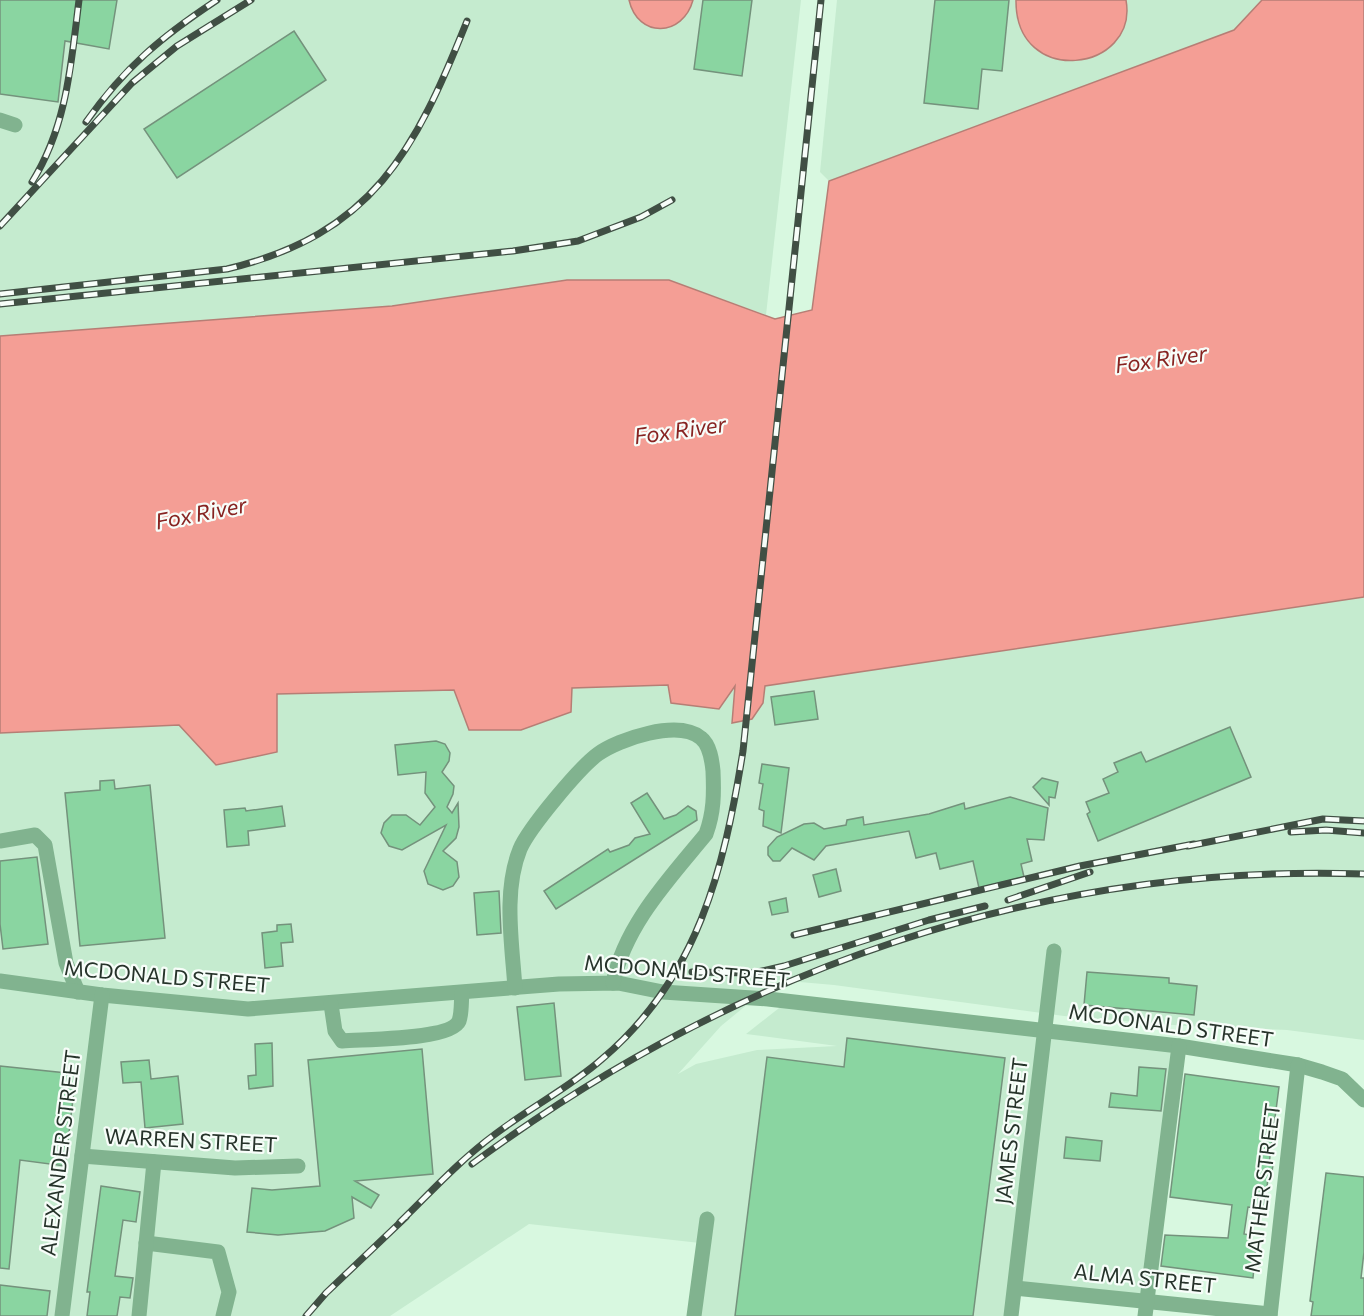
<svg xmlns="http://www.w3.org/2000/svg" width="1364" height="1316" viewBox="0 0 1364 1316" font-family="Commissioner,sans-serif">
<rect width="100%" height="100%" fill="#d8f8e0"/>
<g fill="#c5ebcf">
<polygon points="0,0 801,0 766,315 669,280 567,280 392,306 0,336"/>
<polygon points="837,0 1262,0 1234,30 829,181 820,172"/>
<polygon points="1364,597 1364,1040 1287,1030 1186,1026 1064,1016 834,985 777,980 721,1026 678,1074 696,1064 757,1050 837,1046 746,1034 788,1001 1179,1046 1147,1299 1015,1288 1011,1316 693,1316 700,1243 529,1224 390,1316 0,1316 0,733 179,725 277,694 669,685 671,703 735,686 733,723 763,703 765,686"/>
</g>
<g fill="#f49e95" stroke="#b67e75" stroke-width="1.5">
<path d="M629,0h64c-10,37 -55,39 -64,0z"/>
<path d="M1016,0h110c13,72 -111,89 -110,0z"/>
<polygon points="1262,0 1364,0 1364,597 765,686 763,703 752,719 732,723 735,686 719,709 671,703 668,685 572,688 571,712 521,730 469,730 454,690 277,694 277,752 216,765 179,725 0,733 0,336 392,306 567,280 669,280 775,319 812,310 829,181 1234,30"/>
</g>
<g fill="#8ad5a1" stroke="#74927c" stroke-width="1.5">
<polygon points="0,0 117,0 109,49 65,41 58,102 0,94"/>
<polygon points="703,0 752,0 742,76 694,69"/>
<polygon points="935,0 1009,0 1002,71 982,69 978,109 924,103"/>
<polygon points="294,31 326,80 177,178 144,129"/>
<polygon points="814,691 818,719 775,725 771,697"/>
<polygon points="1230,727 1251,777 1098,841 1087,814 1090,812 1086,802 1109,793 1103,779 1118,772 1114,763 1141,752 1146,762"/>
<polygon points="436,741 445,744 450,753 449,761 442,772 454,786 453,794 447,807 452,813 458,803 459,827 456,838 443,851 457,862 459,877 453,886 443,890 428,884 424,871 446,825 402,850 389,846 381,833 384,823 392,815 406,815 420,825 435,807 425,793 426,772 398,775 395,745"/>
<polygon points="762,764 789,768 781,833 763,826 764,811 759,809 763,784 759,783"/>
<polygon points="1042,778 1058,782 1055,798 1049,797 1049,805 1033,787"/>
<polygon points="114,780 115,789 150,785 165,938 80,946 65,793 100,790 100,781"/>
<polygon points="647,793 664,819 676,815 688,806 696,811 697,820 556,909 544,891 608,849 610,852 629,845 635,838 650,834 631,803"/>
<polygon points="1010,797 1048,808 1044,840 1027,839 1032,861 1021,864 1024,877 979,888 973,861 940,869 936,853 916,858 909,831 826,846 814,860 792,848 780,861 773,861 768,855 768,847 777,837 804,824 814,823 824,829 846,825 847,820 863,817 864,825 929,814 964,803 965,809"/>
<polygon points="282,806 285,826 248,831 249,845 227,847 224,810 245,808 246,811"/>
<polygon points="37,857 48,944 3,949 0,924 0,861"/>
<polygon points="836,869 841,891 819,897 813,875"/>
<polygon points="499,891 501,933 477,935 474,893"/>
<polygon points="786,898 788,912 772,915 769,902"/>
<polygon points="291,924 293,942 281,943 283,966 265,968 262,933 277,931 277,925"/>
<polygon points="1087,972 1169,978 1169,983 1197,986 1194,1015 1084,1005"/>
<polygon points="554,1003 561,1076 525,1080 517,1007"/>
<polygon points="847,1038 1005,1058 973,1316 735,1316 767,1057 844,1067"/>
<polygon points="272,1043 273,1086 249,1089 248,1076 256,1075 255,1044"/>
<polygon points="422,1049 433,1174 355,1181 379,1195 371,1208 352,1197 354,1218 325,1231 278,1235 247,1232 252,1188 272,1190 320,1186 308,1060"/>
<polygon points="149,1060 151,1079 178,1076 183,1124 145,1128 141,1082 123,1083 121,1062"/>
<polygon points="0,1066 76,1074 65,1166 20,1160 9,1269 0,1268"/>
<polygon points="1139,1067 1166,1069 1161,1111 1109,1107 1111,1093 1137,1096"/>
<polygon points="1185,1074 1279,1087 1269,1164 1273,1164 1271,1180 1268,1179 1264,1209 1248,1207 1244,1234 1250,1235 1249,1244 1256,1245 1253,1278 1161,1266 1165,1235 1228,1238 1232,1205 1170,1197"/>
<polygon points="1066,1137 1102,1141 1100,1161 1064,1158"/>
<polygon points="1326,1173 1364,1177 1364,1252 1361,1278 1364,1278 1364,1316 1311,1316 1313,1302 1310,1301"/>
<polygon points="101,1186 140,1192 136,1222 123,1220 115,1276 133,1278 130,1298 120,1297 117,1316 87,1316 90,1292 87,1292"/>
<polygon points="0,1285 50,1291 47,1316 0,1316"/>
</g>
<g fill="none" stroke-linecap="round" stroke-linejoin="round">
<g stroke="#81b38f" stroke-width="15">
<polyline points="0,120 15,125"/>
<polyline points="0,841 35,835 45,845 66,963 78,992"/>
<polyline points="0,981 102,995 248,1009 559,984 618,983 663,992 768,999 1179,1046 1298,1065 1322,1072 1342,1079 1364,1100"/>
<path d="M515,988c-3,-45 -12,-97 5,-139 9,-21 59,-81 78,-95 21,-15 80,-35 103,-16 9,7 11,23 12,33 1,23 1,41 -7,63 -37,45 -81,91 -93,149"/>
<path d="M331,1004l4,27 7,10c22,-2 109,-1 117,-20 3,-8 2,-20 3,-28"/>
<polyline points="82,1156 235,1168 298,1166"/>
<polyline points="146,1243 218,1252 229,1292 223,1316"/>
<polyline points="1015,1288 1270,1314"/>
<polyline points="62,1316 102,995"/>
<polyline points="139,1316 154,1162"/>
<polyline points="694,1316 707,1219"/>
<polyline points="1011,1316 1054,951"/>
<polyline points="1145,1316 1179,1046"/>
<polyline points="1270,1316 1298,1065"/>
</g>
<defs>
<g id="rail">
<path d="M86,122c39,-55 75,-85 131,-122"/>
<path d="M32,182c35,-56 39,-118 47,-182"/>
<polyline points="0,226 132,83 177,46 251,0"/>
<path d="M0,294l227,-25c146,-35 188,-118 240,-248"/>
<polyline points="0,304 513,251 578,241 641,217 672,200"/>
<polyline points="1291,832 1326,830 1364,833"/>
<polyline points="1188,846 1323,819 1364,821"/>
<polyline points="1008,900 1090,872"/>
<polyline points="794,935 1080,866 1194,844"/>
<polyline points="692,972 753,973 784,966 929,920 985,906"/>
<path d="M472,1164c261,-193 565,-301 892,-290"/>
<path d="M400,1222c30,-29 60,-62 94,-87 35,-27 75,-47 108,-76 96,-81 122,-190 141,-308l78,-751"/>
<polyline points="306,1316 326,1293 406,1217"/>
</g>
</defs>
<use href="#rail" stroke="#404f44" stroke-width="7"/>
<use href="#rail" stroke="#f7fdf9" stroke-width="4.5" stroke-dasharray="14" stroke-linecap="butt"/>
</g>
<g text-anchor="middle" stroke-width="4.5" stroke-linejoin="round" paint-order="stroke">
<g font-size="21" fill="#26332a" stroke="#f7fdf9">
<text transform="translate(687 972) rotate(5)" y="7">MCDONALD STREET</text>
<text transform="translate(167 977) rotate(5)" y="7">MCDONALD STREET</text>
<text transform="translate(1171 1026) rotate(8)" y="7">MCDONALD STREET</text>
<text transform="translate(1012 1131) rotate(-83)" y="7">JAMES STREET</text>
<text transform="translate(191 1141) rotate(3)" y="7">WARREN STREET</text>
<text transform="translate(61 1153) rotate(-83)" y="7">ALEXANDER STREET</text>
<text transform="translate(1263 1188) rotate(-83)" y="7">MATHER STREET</text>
<text transform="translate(1145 1279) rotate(6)" y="7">ALMA STREET</text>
</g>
<g font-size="22" font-style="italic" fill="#872321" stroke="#f7fdf9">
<text transform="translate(1161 359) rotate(-8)" y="8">Fox River</text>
<text transform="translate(680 430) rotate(-8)" y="8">Fox River</text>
<text transform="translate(201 513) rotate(-11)" y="8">Fox River</text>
</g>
</g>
</svg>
